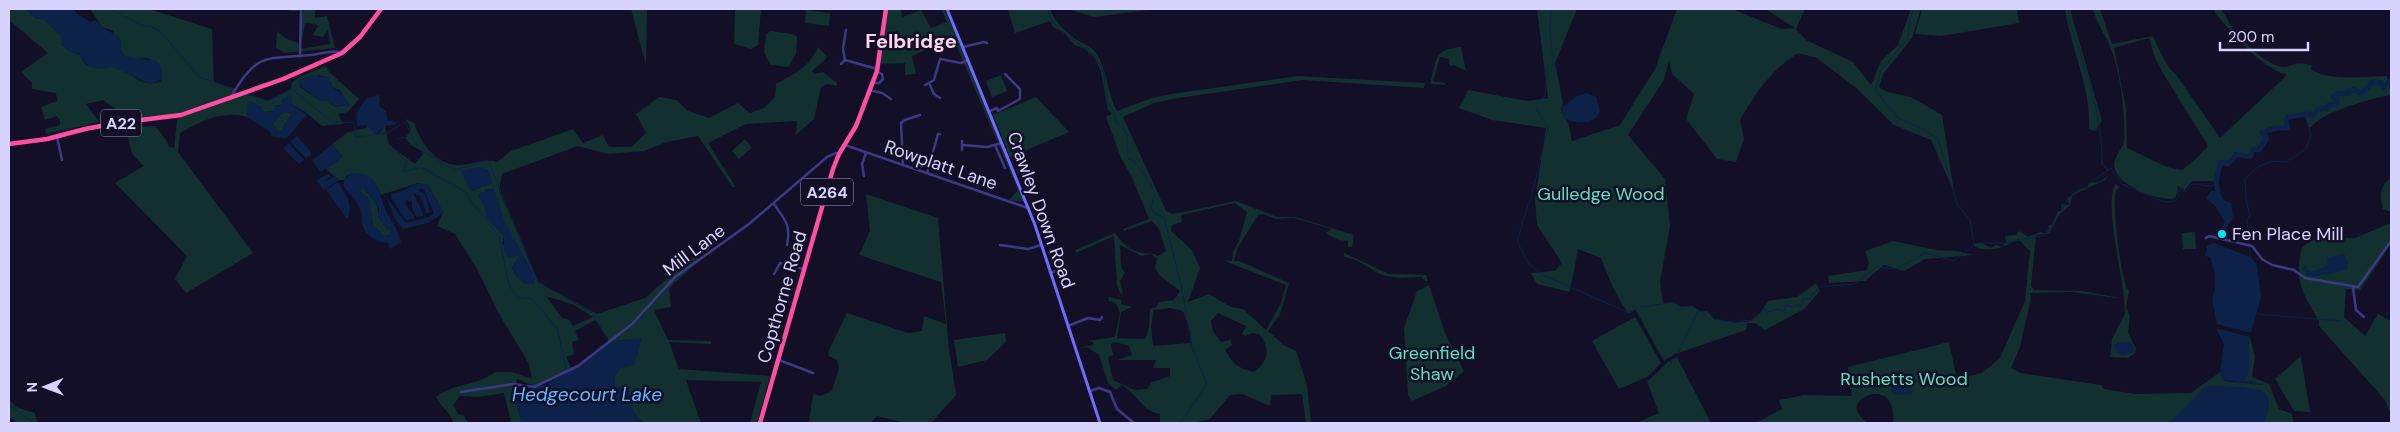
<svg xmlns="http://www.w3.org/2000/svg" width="2400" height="432" viewBox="0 0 2400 432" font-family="'DM Sans',sans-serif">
<rect width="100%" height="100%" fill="#130f26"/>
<g fill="#12302f" fill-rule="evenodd">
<path d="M9,9h17l10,10 7,-1 19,19v8l7,6 10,3 7,11c11,5 17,1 27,2 17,1 27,24 48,14l-13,-23 -15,1 -10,-4 -10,-24 -11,-4 -12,-18h59l63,20 2,53 22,7 -5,8 15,-4 22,8 23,-12 1,-7 9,-6 25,-10 3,6 30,27 -11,13 -10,2 5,10 -21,2 -17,-14 -13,-8v-8l-10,4 1,5h-6l-3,6 -11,1 -9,-9 -4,-1 -3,15c-24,-7 -46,4 -67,16l-2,19 75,101 -67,40 -11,-14 12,-23 -72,-73 29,-17 -12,-12 -6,-26 29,-2 12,15 2,6 5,1 3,-27 3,-5 -48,5 -29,-21 -17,4 13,18 -53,12 -1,-5 15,-4v-4l-3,-5 -12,4 -4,-13 16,-6 -1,-8 -24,-4v-6l-11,-11 27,-19 -39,-33zM318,75l8,2 5,5 1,5 8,3 9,15 -14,2 -9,-7 -6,1 -21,-15z"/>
<polygon points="286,9 315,9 315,18 327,16 335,48 285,53 276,48 277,31 287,39 298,43 301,49 330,44 328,29 323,37 313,35 318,26 315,24 305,23 302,39 299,36 300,11 290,11"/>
<polygon points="631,9 647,9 646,65"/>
<polygon points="735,9 761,9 758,45 751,49 734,44"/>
<polygon points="886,9 901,9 902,17 921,10 931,28 947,22 941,9 945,9 1025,202 1009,200 1018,190 953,38 912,56 916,74 905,75 905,63 878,64"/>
<path d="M1008,9h42c4,12 14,21 24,29 8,6 17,7 22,15 12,18 11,40 21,58l35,-13 19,-4 127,-18 127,7 -1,5 -122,-8 -130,19 -18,4 -31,14 43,94 7,3 63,-13 41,16h19l58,18 -2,12h-4v-6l-10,-1 -12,-7 6,-4 -38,-11 -18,1 -13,-5 -5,1 -21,34 -3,12h5l50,22 -9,31 -12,17 17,15 11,5 11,34 4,38h-5l-4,-29 -31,1 -1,11 -28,-12 -12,1 -20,24 -17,4h-33v-9c-18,-3 -23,-20 -38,-29l-6,5 -8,-7 -9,-28 -12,-8 -9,1 15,-3v-3l-5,-1 27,-4 5,-24 -4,-10 -8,-2 1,-4 12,3v4l11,3 -11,5 -4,26 28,1 4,-12 1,-18 6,-2 3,-5 15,-2 6,-9 -21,-16 -4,-7 2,-9 -6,-5 -9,2 -22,-11 1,22 4,6 -5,8 3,11 -2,3 -4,-10 -3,-49 -38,17 -1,-3 40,-17c6,9 13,16 24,19 9,3 10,-1 19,4l8,-5 -7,-22 -7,-8 -28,10 -1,-2 26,-10 -17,-42 -11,-19 -15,-41 6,-3 -4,-4 -7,-38 -6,-14 -12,-10 -8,-3 -11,-12 -11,-6 -3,-6 -35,12zM1235,203l12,9 -8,29 -6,11 -1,9h-7l61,24 -5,18 -15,27 -23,-21 -12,-2 -22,-13 -21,8 12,-34 -8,-18 -21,-19 1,-6 10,-3 -1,-7zM1170,308l13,3 8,22 -1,10 -37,3 -2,-20 3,-16zM1218,313l28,13 -4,8 3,2 7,-3 7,1c11,13 10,28 -5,38 -15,-3 -22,-9 -29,-22l7,-5 -1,-5 -10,2 -8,-11 -2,-10zM1115,342l14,4 3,9 -15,5h39l-3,8h17v8l-18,6 -5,7 -12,1 -22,-10 -5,-23 5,-2 -2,-11z"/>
<polygon points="1067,9 1156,9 1094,17"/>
<path d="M1537,9h40l-22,54 8,40 -2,6 8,17 3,15 48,-16 35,-56 22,-60h55l50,20 13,-1 -30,-19h40l-9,20 10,11 47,22 18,23 10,-24 17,-16 13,-36h10l-9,29 -29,36 -4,13 8,5 24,5 31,18 12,77 -23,-52 -37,-15 -38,-37 -39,-30 -19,-5c-30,20 -40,37 -58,67l4,19 -8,23 -19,-3 -31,-40 8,-25 -22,-20 -3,-14 -5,20 -36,55 37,44 5,47 -10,56 3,22 10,-2 8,5 12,-1 8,6 6,-1 7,8 24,4c5,-3 7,0 11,-2 9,-4 14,-11 19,-20l29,-4 19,-14 4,8 -16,18 -39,21 -10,-7h-8l-1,7 -71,24 -11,7 -29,-52 -7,4c-12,-17 -20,-36 -27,-55l-23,-9 -8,43 -33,-8 -6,-11 24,-2 7,-8 -25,-38 -2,-25 11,-72 -54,-8 -33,-12 9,-18 60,11 20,-3z"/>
<polygon points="1922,9 2017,9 2019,23 1941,36 1915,34"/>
<path d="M2065,9h5l32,112 -7,10 -6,-2c2,-43 -18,-79 -24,-120z"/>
<path d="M2093,9h7l12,35 41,-8c7,15 11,28 24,40l43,62 67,-63c-27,-8 -54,-41 -72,-62l-1,-4h6c6,5 9,15 15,22 9,12 35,37 50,36 4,0 7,-3 11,-3 5,-1 11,0 16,1l-1,4c16,13 56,7 76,7l4,19c-19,3 -69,17 -80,32h-2l-4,-13 -17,3 -2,5 2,6h-11l-15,4 5,3 -1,6 -7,9 -6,-1 -3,8 -13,-3 -9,10 -7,-2 -5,19h-24l-7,9 -7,-4 -2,11 -3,2c-17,0 -49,-11 -57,-27 -6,-12 5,-20 8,-31 1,-6 0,-14 0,-20 -1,-24 -5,-52 -14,-75 -5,-12 -14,-23 -17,-37zM2149,38l6,20 8,15 45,73 -11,12 -15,12 -15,-3 -40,-19 -1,-40 -12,-60z"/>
<polygon points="806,10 830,13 829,26 805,23"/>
<polygon points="770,31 792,34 797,37 796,54 788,67 771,65 764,53 766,35"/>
<path d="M818,47l9,9 -1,3 -14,12 2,3 9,-2 14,11v3l-10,-2 -6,3 -7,32 -18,16 1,-14 -51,3 -38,19 27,43 -2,2 -35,-52 -31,6 -23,9 -36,3 -30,-8 -76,28 -3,16 39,92 59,32 48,-16 51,-44 3,7 -30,27 2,19 -17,3 14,30 43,1v3l-42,-2 10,27 91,7 -13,47h-7l11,-41 -75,-2 15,43h-58l-10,-12 -5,-22 -13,-2 -1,-9 6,-10 -10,-27 -15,-21 -20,11 4,9 -7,2 2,12 -8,3 5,11 -37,18 -17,-7 -3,16 8,28h-11l-7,-30 -26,4 -18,-1 -7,9 5,9 6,2 4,7h-14c-6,-13 -12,-15 -18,-26 17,-14 42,-11 59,-25h17l20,7 -3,-15 -31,-52 -21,-43 -22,-35 -18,-8 6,-14 -15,-27 -10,-2 -37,12 -4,-9 -30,-11 -3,5h-5l-13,-11 16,-12 -10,-13 16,-12 22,-5 8,7 7,-8 3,18 27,20 9,-11 -13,-8 -6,-7 -11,1 12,-2 5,-7 -5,-11 8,4c6,18 21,41 43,42 14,1 25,-7 40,-3l14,-11 62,-22 10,14 20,-8 6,12h22l15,-14 -10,-19 23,-17 17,3 12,11 21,7 29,-15 12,10 14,-5 11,-11 1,-13c20,-11 32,-16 42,-37zM487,169l5,14 -21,8zM491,189l6,9 6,21 16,31 13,21 -7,13 -10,-9 -3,-7 8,-13 -18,-11 2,-8 -17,-17 -2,-29zM546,296l28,9 19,12 -20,9 -4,-6 -7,-2z"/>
<path d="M1461,47l5,24 -12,-6 -4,1 -1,-7 -9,-2 -7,24 12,2v2l-15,-1c7,-24 3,-35 31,-37z"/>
<polygon points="1001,75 1007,91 992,97 986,81"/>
<polygon points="1036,97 1069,132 1010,157 993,115"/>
<path d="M287,112l4,1c-2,7 -7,11 -9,18l-5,1 -4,-9 8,-9z"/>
<polygon points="745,139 752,148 739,159 732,151"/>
<path d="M2109,175l-4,5 -32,15 -3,10 -10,9 -11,19 -13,2 -5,51 3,4 49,1 41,8c-1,-23 -21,-100 -8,-115l4,3c-4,3 -5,5 -5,10 -2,13 6,87 14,94l-3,15 4,11 -2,16 8,15 -1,5 -7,5 -18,-1 2,-18 13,-25 -1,-15 -52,-7 -42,1 1,5 -11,49 -9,21 10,5 80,12 3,4 31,5 56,-1 29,-21 4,9 40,4 -19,-5c6,-15 1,-28 5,-43l5,20 -3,20 17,7 10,25 13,5 1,9h-400c4,-45 -41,-28 -36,-13 1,5 7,10 10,13h-111l26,-14 -3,-9 25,-5 48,1 -1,-5 2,-1 -3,-1 -2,-22 101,-25 8,37 25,-6 18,-15 25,-57 5,-50 -12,-12c-13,8 -30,15 -44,7v-3h8l9,5 5,-3 6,2 4,-5 -1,-6 11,-1 3,-4 9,6 13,-5 5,2 3,-6 -1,-2 4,-2 6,-13h4l-1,-7 8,1 -2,-7c8,-4 9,-10 20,-10l2,-5 10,-1z"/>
<path d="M2391,178v34l-8,-3c-3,-13 -4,-23 8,-31z"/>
<path d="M362,187h2c6,13 16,15 14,30l9,12 4,1v5l-7,1 -11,-12 -5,-26 -9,-7z"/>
<polygon points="866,194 938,218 949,349 956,395 931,423 905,423 877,416 870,423 809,423 813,394 821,396 832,391 839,368 837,360 829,356 828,352 847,313 908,333 922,331 924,316 946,324 941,282 859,255 870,231"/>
<path d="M2391,223v21l-31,46 -14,-1 -2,28 21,19 13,-22 13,7v93l-6,-14 -66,-74v-5c-17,-30 -25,-38 -17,-74l13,-8 40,-1z"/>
<polygon points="2195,232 2196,249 2183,249 2182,233"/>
<polygon points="1893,241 1936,250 1957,251 1974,255 1925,259 1904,271 1884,265 1865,281 1829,283 1828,276 1867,270 1869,263 1865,251"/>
<path d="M1344,253l45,21 37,1 2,6h-3l-3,-4c-11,0 -25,2 -35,-1 -17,-4 -23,-16 -43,-19z"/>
<polygon points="1429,285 1445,333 1464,371 1446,386 1412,401 1408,395 1404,328 1417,291"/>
<polygon points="1635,317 1661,363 1647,377 1619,389 1592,341"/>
<polygon points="1005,333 1006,342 987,360 958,367 954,340"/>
<polygon points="2301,356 2310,412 2294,411 2275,379"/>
<path d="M1677,357l34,66h-75l23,-10 -12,-32c9,-5 14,-14 22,-20l3,2 -1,-3z"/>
<polygon points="9,399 16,407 35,413 37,423 18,423 9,417"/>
</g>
<g fill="#0c2248" fill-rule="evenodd">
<path d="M26,9h50l-1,3 15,10 5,-2c3,2 5,6 9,8 12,9 18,4 17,24 13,15 45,-5 41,27l-7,4h-8l-34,-16 -9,2 -15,-2 -10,-13 -11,-3 -7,-8 1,-6 -20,-19 -6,1z"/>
<path d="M313,75l16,3 3,9c9,5 12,9 17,18l-1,2 -4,-2 -8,2 -10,-7 -6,1 -21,-16v-5z"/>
<path d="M1586,93l10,4 4,14c-6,15 -24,13 -36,7l-2,-11 15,-11z"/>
<polygon points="378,95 380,98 379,106 386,111 387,120 397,122 395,125 385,126 375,135 370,128 366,128 366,125 357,126 356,113 366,99"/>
<path d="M288,96h4v8l15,11 -21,24 -15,-3 -1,-4 -23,-15 1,-16 13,5 2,6h7l2,-2 2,1 1,-5 7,-1 -1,-5zM287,112l4,1 -9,18 -5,1 -4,-9 8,-9z"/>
<polygon points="297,136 311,152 311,155 306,158 290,142"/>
<polygon points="289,143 304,160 299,164 283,148"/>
<polygon points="332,144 343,157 321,172 312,161"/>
<polygon points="480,167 487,169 492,183 471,191 461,171"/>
<path d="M351,173l15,1c14,9 14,24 20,37 6,12 13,19 15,32l-11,6 -2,-6c-11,-1 -23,-7 -26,-19 -1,-5 1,-10 -2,-15 -4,-10 -10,-15 -16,-22v-7zM362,187l17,21 -1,9 9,12 4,2v4l-7,1 -11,-12 -3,-23 -10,-10z"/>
<polygon points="328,174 331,176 324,182 334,177 339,180 324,190 316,180"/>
<path d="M338,182c7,12 17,24 9,37l-21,-29z"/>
<path d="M421,183l7,2 15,28 -15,10 -25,6 -8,-10 -8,-21 19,25 23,-6 5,-4 -11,-25 -5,2 7,4 5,18 -3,2 -7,-18 -7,-3 10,20v3l-7,1 -4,-9v-7l-6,-1 -1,4 9,12v3l-8,1 -15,-22 1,-4c12,-1 18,-10 29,-11z"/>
<path d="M494,188l9,31 29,52 3,8 -1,5h-9l-10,-9 -3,-7 8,-13c-20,8 -16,-6 -16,-19l-17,-17 -2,-12 -7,-12 2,-2z"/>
<path d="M2217,188l7,12 7,3c4,22 1,12 -6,28l-4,-2 4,-7 -10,-16 -9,-8 5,-7h6z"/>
<polygon points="2214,243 2250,257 2257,265 2261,297 2251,333 2217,324 2212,301 2215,286 2214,270 2210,257 2205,256 2207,246"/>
<polygon points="2344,254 2348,261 2347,270 2314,277 2306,275 2303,268 2306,264 2307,269 2311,272 2328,266 2327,258"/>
<path d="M2216,328l34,9c-4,15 3,29 -4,43l19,5 -43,-5 -2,-8 4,-28z"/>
<polygon points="642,338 634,365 620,368 614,378 615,387 628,389 633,411 643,423 522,423 514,395 551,382 578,366 610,341"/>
<polygon points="2117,342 2130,343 2134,346 2134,352 2123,355 2117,353 2114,346"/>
<path d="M1892,384c3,0 15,3 18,5l2,5 -15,1 -6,-4z"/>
<path d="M2206,386l37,1 20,4c10,9 5,21 1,32h-95z"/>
</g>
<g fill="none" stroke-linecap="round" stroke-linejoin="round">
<g stroke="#0c2248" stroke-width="1">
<polyline points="112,9 142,26 150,26 160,31 199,77 234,89"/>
<polyline points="1047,9 1054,25 1096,57 1103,71 1108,103 1114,112 1116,123 1123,128 1127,134 1127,158 1135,162 1150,183 1155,192 1151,208 1157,215 1164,217 1182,289 1192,347 1207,384 1180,423"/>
<polyline points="1914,9 1910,18 1908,39 1881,70 1875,90 1898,118 1921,128 1938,139 1957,204 1970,220 1974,244"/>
<path d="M2068,9l1,4 -2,3c17,45 36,100 35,148l6,6 3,-2 11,16 42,18 11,-1 3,-3 1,-10 6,4 7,-8 20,2 4,-5"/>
<polyline points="1551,67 1554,65 1550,33 1551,9"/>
<polyline points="238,90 241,91"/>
<polyline points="247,94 268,101 292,89 332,122 355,123 355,137 387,133 400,125"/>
<polyline points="1536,104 1545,96 1547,68"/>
<polyline points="1536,108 1548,128 1534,186 1517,241 1528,263 1543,275 1629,313 1638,308"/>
<polyline points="403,123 405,122 418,148 455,170 488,160 538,282 592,313 609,341"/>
<polyline points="388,138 389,144 407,162 403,172 421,167 464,191 467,195"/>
<polyline points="468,197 499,237 509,285 518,298 531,298 557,328 567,371"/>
<polyline points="2250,257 2247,219 2250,216 2246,199 2245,179 2258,167 2271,161 2286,162 2306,149 2311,136 2305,114"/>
<polyline points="1642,307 1673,302 1681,307 1692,306 1701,312 1707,311 1714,319 1738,323 1742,320 1750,321 1765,309 1767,312 1778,309 1784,311 1786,305 1793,307 1797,305 1801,305 1804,298 1810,299 1811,295 1817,291 1819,287 1854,284 1877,267 1896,269 1925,253 1954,261 1977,243 2004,243 2046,235 2069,198 2108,170"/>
<polyline points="2257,314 2341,321"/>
<polyline points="1678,354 1698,310"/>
<polyline points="9,405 34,423"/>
<polyline points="928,423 935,416"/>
</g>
<polyline stroke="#0c2248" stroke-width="5" points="2218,192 2216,181 2220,164 2221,162 2228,164 2237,154 2250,157 2253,149 2259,150 2267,138 2262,132 2277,128 2288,128 2286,122 2288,117 2307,114 2313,115 2317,110 2327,108 2329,105 2337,103 2337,99 2333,97 2338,93 2345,94 2354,89 2361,94 2373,82 2379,82 2384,87 2391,80"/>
<g stroke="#3d3a85" stroke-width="2.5">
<polyline points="846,30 843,49 845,60 877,69"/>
<polyline points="963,47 984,42 987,43"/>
<polyline points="300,56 301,9"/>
<polyline points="841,64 845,60"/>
<polyline points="873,83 879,83 883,79 882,74 878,72"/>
<polyline points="929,83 934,94 940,98"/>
<polyline points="925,85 934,80 940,59 961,63 968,60"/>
<polyline points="869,90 882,93 891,99"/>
<path d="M231,97c25,-44 33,-38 80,-42 9,-1 22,-5 30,-3"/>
<polyline points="990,111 997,108 998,111 1020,99 1020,89 1005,74"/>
<polyline points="57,137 62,160"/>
<polyline points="845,145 1028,208"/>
<polyline points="962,145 987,147 1002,143"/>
<polyline points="995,145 1005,168"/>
<polyline points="962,150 962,141"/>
<polyline points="903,165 901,123 905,120 920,115"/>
<polyline points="927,173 938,134 940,134"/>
<polyline points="864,176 862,164 866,153"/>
<path d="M774,204c11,16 17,20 13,41"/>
<polyline points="2206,238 2209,236 2252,246 2262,259 2272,265 2294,270 2305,278 2358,287 2391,241"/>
<polyline points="1000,245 1028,249 1041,245"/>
<polyline points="1055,261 1068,280"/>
<polyline points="1050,273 1061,269"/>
<polyline points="774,274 780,263 803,269"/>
<polyline points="2353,287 2356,310 2364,317"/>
<polyline points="1068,326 1088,318 1100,320 1102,317"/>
<polyline points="779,360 813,373"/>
<polyline points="1090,391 1099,388 1110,392 1117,409 1134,423"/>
<polyline points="461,392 513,384 534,387 578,366 632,324 675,277 749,224 827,157 836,153 839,154"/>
</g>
<polyline stroke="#6f6bff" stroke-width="3" points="947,9 1035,225 1100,423"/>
<g stroke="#ff4fa3" stroke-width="4.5">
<polyline points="9,144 47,139 85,129 117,123 181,115 283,79 342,53 360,37 381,9"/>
<polyline points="760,423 833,169 839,154 856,126 877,71 886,9"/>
</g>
</g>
<circle fill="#00e5ff" stroke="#130f26" stroke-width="2" cx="2222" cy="234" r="5"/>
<g text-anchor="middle" stroke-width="5" stroke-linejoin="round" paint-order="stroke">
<g fill="#130f26" stroke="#9e99be" stroke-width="1">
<rect x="101" y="109.5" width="40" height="27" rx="4"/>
<rect x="801" y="178.5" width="52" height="27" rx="4"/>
</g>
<g font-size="16" font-weight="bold" fill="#d9d4ff">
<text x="121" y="129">A22</text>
<text x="827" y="198">A264</text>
</g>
<g font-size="18" fill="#d9d4ff" stroke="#130f26">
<text transform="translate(941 165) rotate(19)" y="6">Rowplatt Lane</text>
<text transform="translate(1041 210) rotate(70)" y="6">Crawley Down Road</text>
<text transform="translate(694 250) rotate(-37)" y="6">Mill Lane</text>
<text transform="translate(782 297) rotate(-74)" y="6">Copthorne Road</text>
</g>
<g font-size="18" fill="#5fe0c0" stroke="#130f26">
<text x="1601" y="200">Gulledge Wood</text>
<text x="1432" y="359">Greenfield<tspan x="1432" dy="21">Shaw</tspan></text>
<text x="1904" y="385">Rushetts Wood</text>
</g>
<g font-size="18" fill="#d9d4ff" stroke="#130f26" text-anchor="start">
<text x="2232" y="240">Fen Place Mill</text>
</g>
<g font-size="19" font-style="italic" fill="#62b6ff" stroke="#130f26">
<text x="587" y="401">Hedgecourt Lake</text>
</g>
<g font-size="20" font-weight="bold" fill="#ffd6f0" stroke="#130f26">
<text x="911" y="48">Felbridge</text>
</g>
</g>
<rect width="2400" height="432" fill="none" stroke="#d9d4ff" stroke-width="20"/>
<g transform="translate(45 387) rotate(269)" stroke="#130f26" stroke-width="4" paint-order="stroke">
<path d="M0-4L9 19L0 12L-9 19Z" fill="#d9d4ff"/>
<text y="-8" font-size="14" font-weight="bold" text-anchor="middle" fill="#d9d4ff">N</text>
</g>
<path d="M2220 42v8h88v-8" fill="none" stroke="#d9d4ff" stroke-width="2.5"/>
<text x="2228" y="42" font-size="15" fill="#d9d4ff" stroke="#130f26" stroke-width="4" paint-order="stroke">200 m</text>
</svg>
